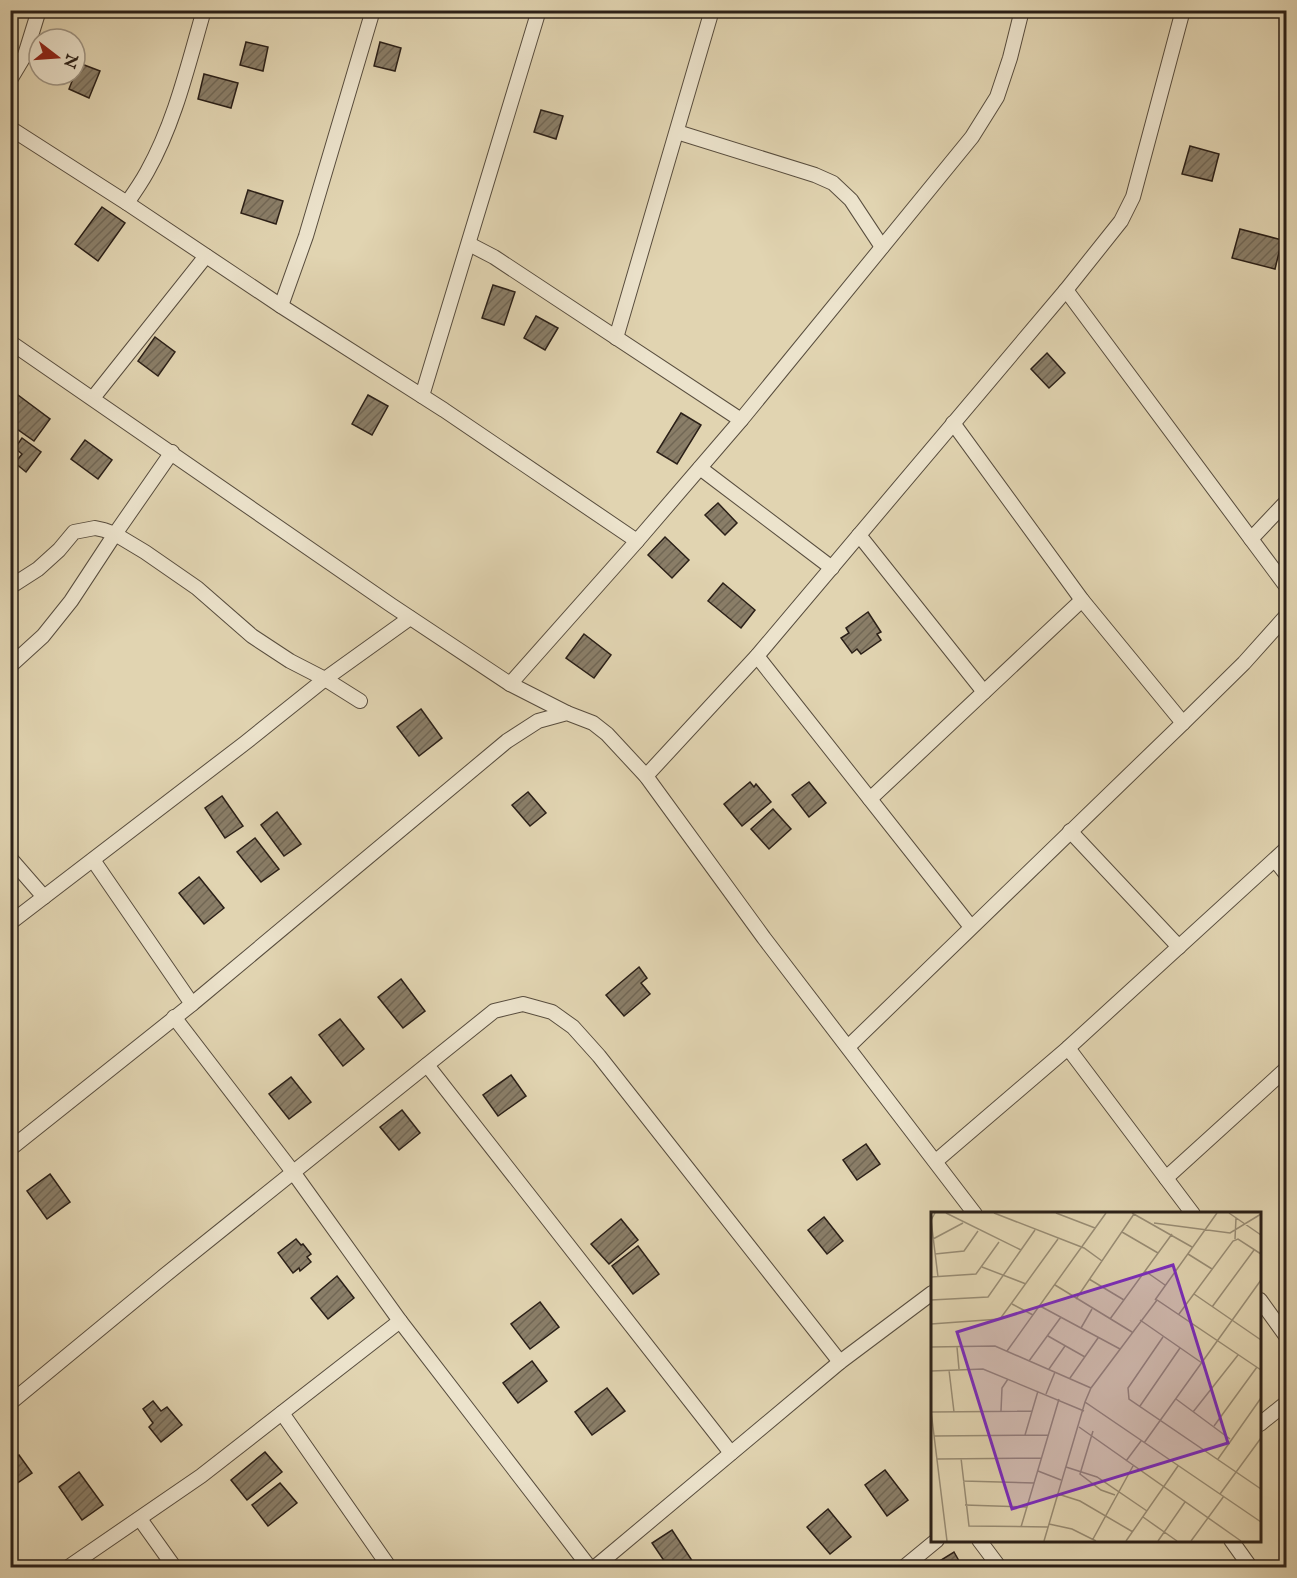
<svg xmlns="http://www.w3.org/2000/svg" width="1297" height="1578" viewBox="0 0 1297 1578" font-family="'IM FELL English',serif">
<defs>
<pattern id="building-hatch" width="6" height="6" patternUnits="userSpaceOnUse" patternTransform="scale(1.5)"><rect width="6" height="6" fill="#8a7e68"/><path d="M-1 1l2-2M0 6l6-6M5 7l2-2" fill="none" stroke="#716755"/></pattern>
</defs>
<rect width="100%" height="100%" fill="#e1d4b1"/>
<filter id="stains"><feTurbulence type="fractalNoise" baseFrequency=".00333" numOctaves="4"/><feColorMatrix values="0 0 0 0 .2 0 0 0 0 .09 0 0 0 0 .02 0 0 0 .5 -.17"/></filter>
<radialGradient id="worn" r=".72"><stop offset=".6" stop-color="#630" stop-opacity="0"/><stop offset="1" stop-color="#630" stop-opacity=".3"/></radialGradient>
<g fill="url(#building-hatch)" stroke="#2b2018" stroke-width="1.5">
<polygon points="246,42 268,47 263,71 240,65"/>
<polygon points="380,42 401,48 395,71 374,66"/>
<polygon points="79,63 100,71 89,98 69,89"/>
<polygon points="204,74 238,83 231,108 198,99"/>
<polygon points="541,110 563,116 556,139 534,132"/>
<polygon points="1190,146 1219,154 1212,181 1182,174"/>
<polygon points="248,190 283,201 276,224 241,213"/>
<polygon points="102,207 125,223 98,261 75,244"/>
<polygon points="1240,229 1282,240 1275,269 1232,258"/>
<polygon points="493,285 515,292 504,325 482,318"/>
<polygon points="536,316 558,328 545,350 524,338"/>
<polygon points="155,337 175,352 158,376 138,361"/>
<polygon points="1047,353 1065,373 1049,388 1031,369"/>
<polygon points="18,395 50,419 34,441 10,424 10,400 13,402"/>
<polygon points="368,395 388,406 372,435 352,424"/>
<polygon points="681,413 701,425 677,464 657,452"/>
<polygon points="22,438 41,452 26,472 15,463 22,454 15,448"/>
<polygon points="85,440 112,460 98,479 71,459"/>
<polygon points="718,503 737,523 725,535 705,515"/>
<polygon points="665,537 689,560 672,578 648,555"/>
<polygon points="723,583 755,610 741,628 708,601"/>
<polygon points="868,612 881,632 877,634 881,640 861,654 857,649 852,653 841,638 849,633 846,628"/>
<polygon points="584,634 611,655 594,678 566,658"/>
<polygon points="421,709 442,738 419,756 397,727"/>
<polygon points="750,782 754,787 756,784 771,802 742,826 724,804"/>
<polygon points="809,782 826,803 809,817 792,795"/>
<polygon points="528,792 546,813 530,826 512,805"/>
<polygon points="222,796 243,826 225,838 205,808"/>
<polygon points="773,809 791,829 769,849 751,829"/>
<polygon points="277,812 301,844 284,856 261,825"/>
<polygon points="255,838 279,869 261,882 237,852"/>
<polygon points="199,877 224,908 204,924 179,893"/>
<polygon points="639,967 647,978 641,983 650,994 624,1016 606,995"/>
<polygon points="401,979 425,1011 403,1028 378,997"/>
<polygon points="340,1019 364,1049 343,1066 319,1035"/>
<polygon points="511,1075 526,1096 498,1116 483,1095"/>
<polygon points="291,1077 311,1102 289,1119 269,1094"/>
<polygon points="402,1110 420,1133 399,1150 380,1127"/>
<polygon points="866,1144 880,1164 857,1180 843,1160"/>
<polygon points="50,1174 70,1202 47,1219 27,1191"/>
<polygon points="824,1217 843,1241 827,1254 808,1230"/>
<polygon points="621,1219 638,1240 609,1264 591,1244"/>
<polygon points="296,1239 301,1245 303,1244 311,1254 307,1257 311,1262 300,1271 299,1268 293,1273 278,1253"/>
<polygon points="638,1246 659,1274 633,1294 612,1266"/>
<polygon points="337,1276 354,1298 328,1319 311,1298"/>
<polygon points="540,1302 559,1327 530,1349 511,1324"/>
<polygon points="532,1361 547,1381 518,1403 503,1383"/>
<polygon points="607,1388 625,1411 592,1435 575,1412"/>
<polygon points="153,1401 161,1411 167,1407 182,1425 161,1442 149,1427 153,1423 143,1409"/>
<polygon points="265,1452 282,1472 247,1500 231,1480"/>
<polygon points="19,1455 32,1473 10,1488 10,1460"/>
<polygon points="885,1470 908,1500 887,1516 865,1485"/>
<polygon points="79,1472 103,1505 82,1520 59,1487"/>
<polygon points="280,1483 297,1503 268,1526 252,1505"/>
<polygon points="828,1509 851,1537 830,1554 807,1527"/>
<polygon points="672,1530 693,1562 685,1568 669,1568 652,1543"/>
<polygon points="954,1552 963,1568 934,1568 933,1565"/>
</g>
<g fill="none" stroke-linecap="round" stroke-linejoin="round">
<defs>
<g id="minor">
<polyline points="10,80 25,55 39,10"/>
<polyline points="10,128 127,203 281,306 444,410 637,541"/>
<polyline points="677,132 815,175 833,183 851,200 882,247"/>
<path d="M127,203c7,-10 14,-20 20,-31 28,-50 41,-107 57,-162"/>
<polyline points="469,244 494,257 741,420"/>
<polyline points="1066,290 1286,586"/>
<polyline points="281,306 306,236 373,10"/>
<polyline points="616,338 712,10"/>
<polyline points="10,342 391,605 510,684 567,713"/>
<polyline points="422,396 539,10"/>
<polyline points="93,398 206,256"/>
<polyline points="953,423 1082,600 1183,723"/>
<polyline points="700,468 832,568"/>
<polyline points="859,535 984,692"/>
<polyline points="1251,539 1286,502"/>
<polyline points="10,587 38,569 59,550 74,532 95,528 104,530 115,534 145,552 197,588 252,636 290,661 325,679 360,701"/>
<polyline points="757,656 971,927"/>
<polyline points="10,666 43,636 71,601 115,534 172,452"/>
<polyline points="510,684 637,541 741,420 972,137 997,97 1010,58 1022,10"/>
<polyline points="646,776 757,656 1066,290 1121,221 1133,197 1183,10"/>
<polyline points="870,799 1082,600"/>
<polyline points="1070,831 1179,947"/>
<polyline points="10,858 44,897"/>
<polyline points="93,860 192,1004"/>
<polyline points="1275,860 1286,874"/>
<polyline points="10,923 245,743 325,679 410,618"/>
<polyline points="174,1017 293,1172 400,1321 590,1568"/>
<polyline points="848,1047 1183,723 1244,663 1286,616"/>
<polyline points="1068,1048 1193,1214"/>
<polyline points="427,1065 731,1453"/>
<polyline points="10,1149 192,1004 507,741 538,721 567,713 593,723 607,734 646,776 764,938 975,1214"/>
<polyline points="936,1161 1068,1048 1286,849"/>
<polyline points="1166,1178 1286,1069"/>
<polyline points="1260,1300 1286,1336"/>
<polyline points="10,1403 164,1276 494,1011 523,1004 552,1012 573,1027 599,1056 840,1362"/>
<polyline points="282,1413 390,1568"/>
<polyline points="1260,1424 1286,1403"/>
<polyline points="140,1519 175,1568"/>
<polyline points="979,1540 1000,1568"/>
<polyline points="1231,1540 1251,1568"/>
<polyline points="67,1568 201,1476 400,1321"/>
<polyline points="594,1568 840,1362 932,1293"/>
<polyline points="903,1568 937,1540"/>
</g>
</defs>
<use href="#minor" stroke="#584d3e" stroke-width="16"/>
<use href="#minor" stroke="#ece3cc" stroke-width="14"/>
</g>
<g transform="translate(931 1212)">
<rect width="330" height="330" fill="#e1d4b1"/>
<path fill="none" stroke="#988c74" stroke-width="1.5" d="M4,1l-4,7 7,57M15,1l75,37M63,1l90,35 18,13M125,1l39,15M201,1l60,34M298,1l32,22M223,11l76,10 31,-19M191,20l36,21M2,27l30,-16M304,27l1,-21M4,42l29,-3 14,-20M257,42l24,15M51,55l44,17M214,59l20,14M0,65l45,-3 23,-32M158,67l35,21M124,73l77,47M263,82l67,46M145,87l58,-85M0,88l57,-3 47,-67M224,88l62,-87M81,92l21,11M109,94l80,43M281,95l42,-57M248,102l54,-73 5,-2 23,15M179,107l62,-85M209,108l62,43M0,112l69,-5 58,-80M150,116l11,-19M117,124l37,21M232,125l-35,51 1,11 132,90M0,135l64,-1 96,42M26,135l2,22M76,139l99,-138M98,149l32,-44M118,157l16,-23M18,158l5,42M330,158l-104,-70 -66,88 -6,14 176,120M0,159l52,-2 101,42M139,166l28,-40M115,182l9,-22M245,187l54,40M209,194l40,-58M0,199l16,130M70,199l1,-23 6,-9M1,200l100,-1M262,200l45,-57M283,214l43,-59M148,215l162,114M162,219l-13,43 21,16 14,5M94,223l13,-44M3,224l114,-1M213,231l117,-163M30,246l8,68 79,1M6,247l105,-1M287,247l43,-61M195,249l15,-20M135,255l31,10 50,34M107,259l23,9M32,269l71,2M127,282l22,7 53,31M289,282l41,-56M34,293l62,2M212,305l34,24M118,312l23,5 24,12M90,315l38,-128M162,327l40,-73M113,329l41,-139M195,329l52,-75M227,329l27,-39M260,329l33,-45"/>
<path fill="#7b2cbf" fill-opacity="0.15" stroke="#7b2cbf" stroke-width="3" d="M242,53l55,178 -216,66 -55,-177z"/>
<rect width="330" height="330" fill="none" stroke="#2b2018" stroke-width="3"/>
</g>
<rect width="1297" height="1578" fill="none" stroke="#e1d4b1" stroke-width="36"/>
<rect x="12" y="12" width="1273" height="1554" fill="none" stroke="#2b2018" stroke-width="3"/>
<rect x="18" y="18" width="1261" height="1542" fill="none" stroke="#2b2018" stroke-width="1.5"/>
<g transform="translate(57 57) rotate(107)"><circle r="28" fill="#ece3cc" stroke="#9f9584" stroke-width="1.5"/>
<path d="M0-4.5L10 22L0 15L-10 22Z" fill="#8f2418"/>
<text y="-9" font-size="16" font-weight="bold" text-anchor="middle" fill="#2b2018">N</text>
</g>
<rect width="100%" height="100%" filter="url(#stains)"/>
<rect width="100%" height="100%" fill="url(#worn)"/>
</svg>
